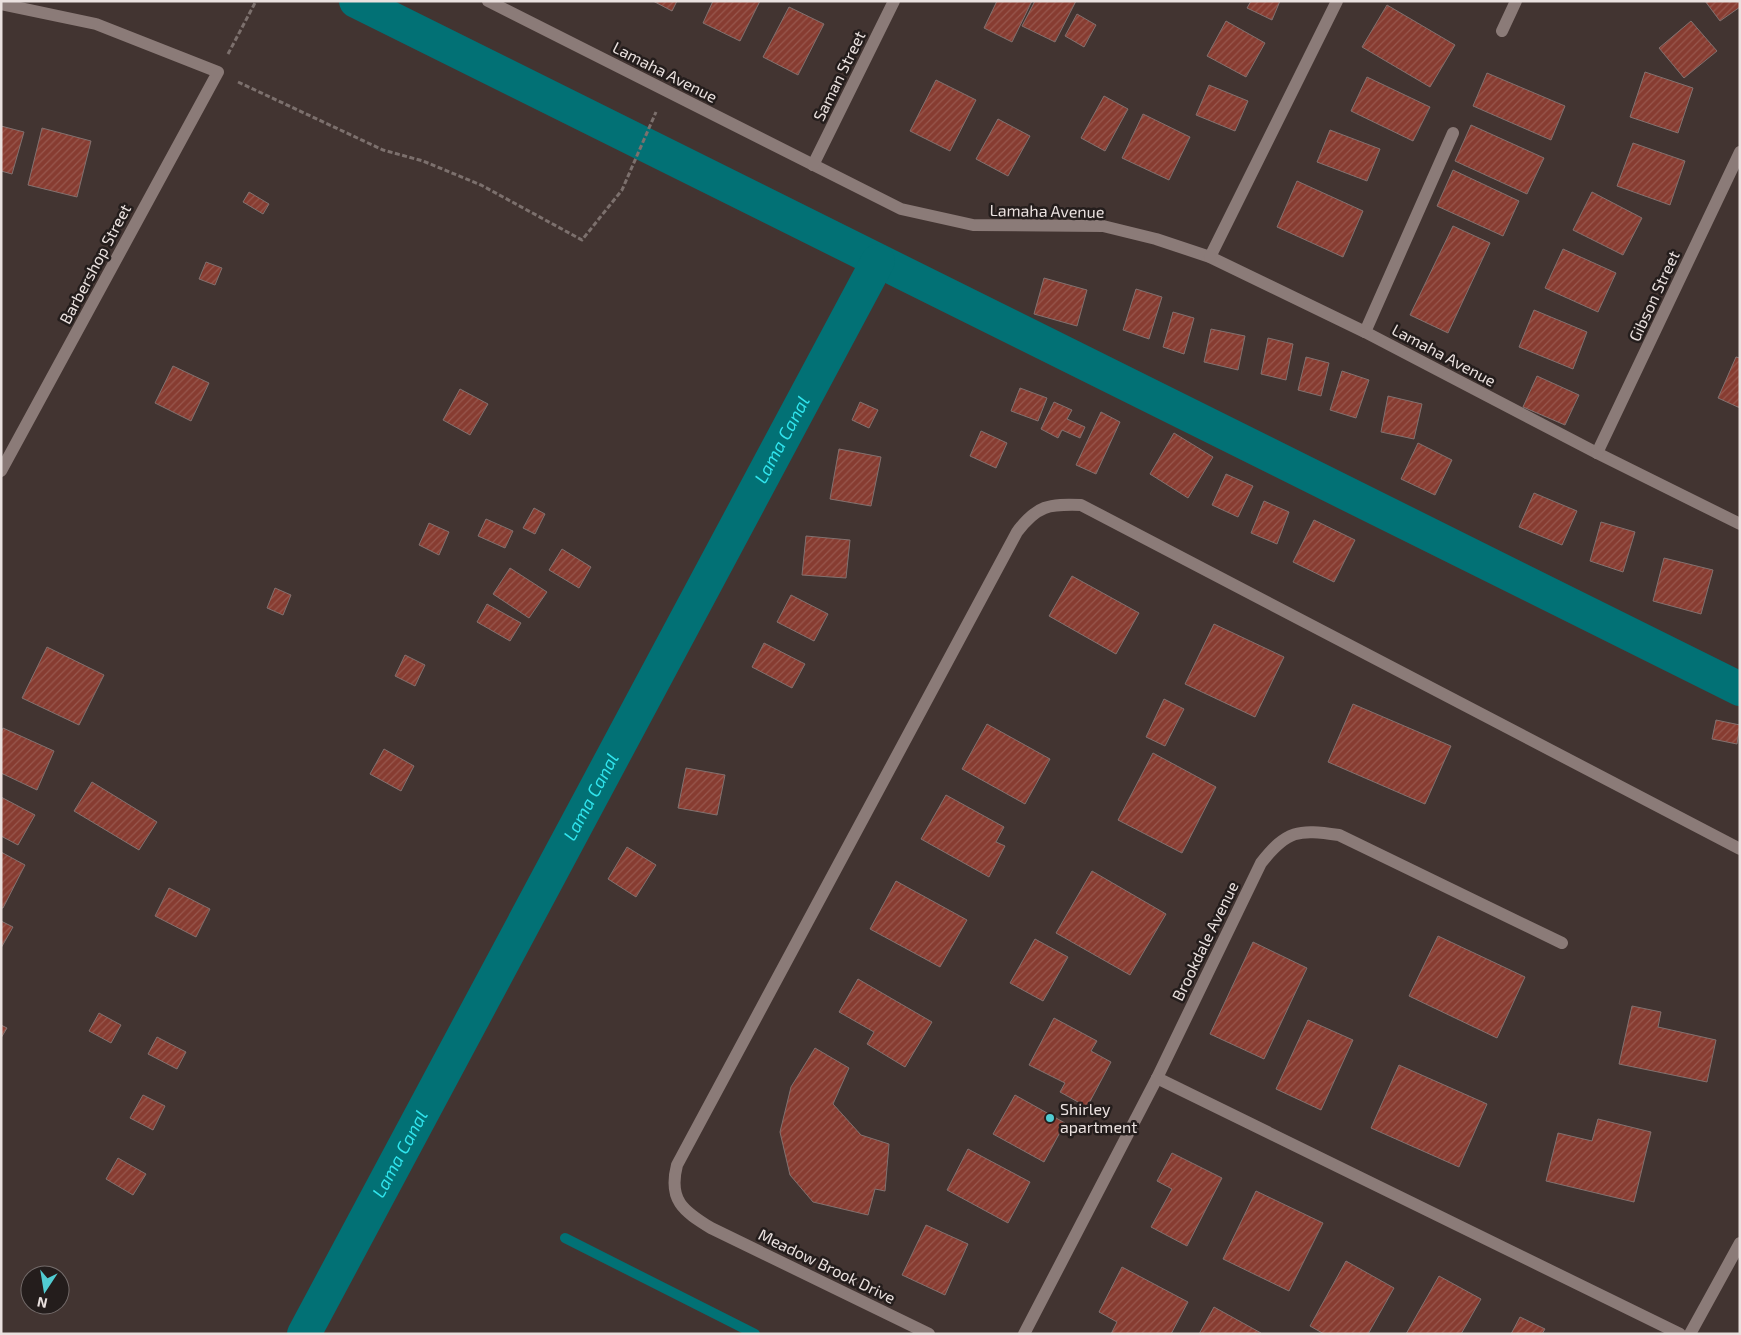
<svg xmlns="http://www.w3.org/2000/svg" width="1741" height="1335" viewBox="0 0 1741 1335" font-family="'Exo 2',sans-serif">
<defs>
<pattern id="building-hatch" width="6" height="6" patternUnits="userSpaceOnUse" patternTransform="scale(1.25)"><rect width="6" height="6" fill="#873c31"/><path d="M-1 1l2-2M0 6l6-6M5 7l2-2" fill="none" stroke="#98584e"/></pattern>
</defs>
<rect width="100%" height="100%" fill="#423431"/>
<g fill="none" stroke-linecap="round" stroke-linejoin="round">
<polyline stroke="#027175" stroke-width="10" points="565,1238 755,1334"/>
<g stroke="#027175" stroke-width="34">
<polyline points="356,1 1740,689"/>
<path id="s1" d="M304,1334l574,-1073"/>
</g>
</g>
<g fill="url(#building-hatch)" stroke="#82716f">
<polygon points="653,1 677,1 672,11"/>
<polygon points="713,1 760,1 740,41 703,23"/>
<polygon points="997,1 1032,1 1012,42 984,28"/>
<polygon points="1035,1 1076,1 1055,42 1022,26"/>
<polygon points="1251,1 1280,1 1272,20 1247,8"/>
<polygon points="1705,1 1740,1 1740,7 1720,21"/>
<polygon points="1387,5 1455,45 1430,87 1362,47"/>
<polygon points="789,7 824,24 798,75 763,57"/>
<polygon points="1077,14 1096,25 1084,47 1065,36"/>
<polygon points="1226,21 1265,43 1246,77 1207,56"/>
<polygon points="1691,21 1717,51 1684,78 1659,48"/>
<polygon points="1645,72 1693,88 1678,133 1630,117"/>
<polygon points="1487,73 1565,106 1551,140 1473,106"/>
<polygon points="1367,77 1430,107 1413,141 1351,111"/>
<polygon points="936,80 976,100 950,151 910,131"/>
<polygon points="1209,85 1248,101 1235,131 1196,115"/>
<polygon points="1104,96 1128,109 1105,151 1081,138"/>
<polygon points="1143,114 1190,137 1169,180 1122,158"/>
<polygon points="998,119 1030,136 1008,176 976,159"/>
<polygon points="1471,125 1544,158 1527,194 1455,161"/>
<polygon points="1,126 24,132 12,174 1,171"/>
<polygon points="42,128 91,141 77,197 28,185"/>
<polygon points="1330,130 1380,149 1367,181 1317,162"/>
<polygon points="1633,143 1685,161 1670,205 1617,186"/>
<polygon points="1453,170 1519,201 1503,236 1437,206"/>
<polygon points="1297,181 1363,211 1343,257 1277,227"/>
<polygon points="249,192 269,204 263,214 243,202"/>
<polygon points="1592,192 1642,218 1623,255 1573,230"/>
<polygon points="1453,226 1490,243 1448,333 1410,315"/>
<polygon points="1563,249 1616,273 1598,312 1545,288"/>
<polygon points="206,262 222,268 215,285 199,279"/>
<polygon points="1044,278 1087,290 1077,326 1034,314"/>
<polygon points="1136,289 1162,297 1149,339 1123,330"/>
<polygon points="1534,310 1587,332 1573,369 1519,347"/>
<polygon points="1173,312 1194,318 1184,354 1163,347"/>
<polygon points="1211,329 1245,336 1238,370 1204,362"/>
<polygon points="1268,338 1293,344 1286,380 1261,374"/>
<polygon points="1306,357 1329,363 1321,396 1298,390"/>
<polygon points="1736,357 1740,358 1740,408 1718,398"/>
<polygon points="173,366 209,383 191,421 155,403"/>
<polygon points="1342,371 1369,380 1356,418 1330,410"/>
<polygon points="1537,376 1579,395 1565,425 1523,407"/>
<polygon points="1020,388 1047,398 1038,421 1011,411"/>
<polygon points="460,389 488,404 470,435 443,420"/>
<polygon points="1388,396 1422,404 1414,439 1381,432"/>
<polygon points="860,402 878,410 869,428 852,420"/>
<polygon points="1054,402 1072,410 1067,419 1085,427 1080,438 1062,430 1058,438 1041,429"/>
<polygon points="1101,412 1120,422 1096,474 1076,465"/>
<polygon points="981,431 1007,443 996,468 970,456"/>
<polygon points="1174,433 1213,457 1188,498 1150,474"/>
<polygon points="1418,443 1452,460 1435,495 1401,479"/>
<polygon points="839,449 881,457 871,506 830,499"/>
<polygon points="1226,474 1253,486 1238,517 1212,505"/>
<polygon points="1534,493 1577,511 1562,545 1519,527"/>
<polygon points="1264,501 1289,512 1277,544 1251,533"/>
<polygon points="534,508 545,514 535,534 523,528"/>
<polygon points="486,519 513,531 505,548 478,536"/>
<polygon points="1314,520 1355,540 1334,582 1293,562"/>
<polygon points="1601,522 1635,532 1623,572 1590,561"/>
<polygon points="429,523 449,532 439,555 419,545"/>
<polygon points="806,536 850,540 846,578 802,575"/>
<polygon points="562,549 591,567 579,588 549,570"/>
<polygon points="1664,558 1713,570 1701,614 1653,601"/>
<polygon points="510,568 547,592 529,618 493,594"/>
<polygon points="1072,576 1139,613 1116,654 1049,616"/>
<polygon points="275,588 291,595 283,615 267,608"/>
<polygon points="791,595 828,614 814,641 777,622"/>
<polygon points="487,604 521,623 510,641 477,622"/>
<polygon points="1214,624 1284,657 1255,717 1185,684"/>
<polygon points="764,643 805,664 792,688 752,667"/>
<polygon points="47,647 104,675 79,725 22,698"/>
<polygon points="405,655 425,665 415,686 395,676"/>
<polygon points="1164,699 1184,709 1165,746 1146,737"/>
<polygon points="1353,704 1451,746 1425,804 1328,762"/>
<polygon points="1716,720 1740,725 1737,744 1712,739"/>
<polygon points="987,724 1050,759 1025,804 962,769"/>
<polygon points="3,728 54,751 37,790 1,773 1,733"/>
<polygon points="384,749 414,766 401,791 370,774"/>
<polygon points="1153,753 1216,787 1182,853 1118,820"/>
<polygon points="686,768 725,775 717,815 678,808"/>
<polygon points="92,782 157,822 139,850 74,811"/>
<polygon points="946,795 1004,827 996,842 1005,846 989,877 921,839"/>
<polygon points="1,797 35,815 18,845 1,836"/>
<polygon points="627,847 656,865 636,897 608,879"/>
<polygon points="1,852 25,865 3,908 1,908"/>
<polygon points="1092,871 1166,914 1130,975 1056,933"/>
<polygon points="896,881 967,920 940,967 870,929"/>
<polygon points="169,888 210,909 196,937 155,916"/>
<polygon points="1,921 13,927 1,948"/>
<polygon points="1438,936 1525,977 1497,1038 1409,996"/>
<polygon points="1035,939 1068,957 1043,1001 1010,983"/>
<polygon points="1253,942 1307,968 1264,1059 1210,1034"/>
<polygon points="858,979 932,1022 905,1067 867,1044 874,1032 839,1012"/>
<polygon points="1632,1006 1661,1012 1658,1027 1716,1040 1707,1082 1619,1064"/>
<polygon points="99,1013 121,1025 111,1043 89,1031"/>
<polygon points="1054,1018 1097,1041 1091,1051 1111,1062 1087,1107 1060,1092 1065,1083 1029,1065"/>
<polygon points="1308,1020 1353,1040 1321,1110 1276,1089"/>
<polygon points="1,1025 7,1028 1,1038"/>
<polygon points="157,1037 186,1052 177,1069 148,1054"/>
<polygon points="815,1048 849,1068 833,1104 861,1135 889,1144 885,1191 875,1189 868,1215 813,1202 790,1175 780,1132 791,1087"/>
<polygon points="1399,1065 1487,1104 1459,1167 1371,1128"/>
<polygon points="143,1095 165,1106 153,1130 130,1118"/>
<polygon points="1015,1095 1065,1123 1044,1162 993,1134"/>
<polygon points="1598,1119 1651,1132 1634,1202 1546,1181 1558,1133 1592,1141"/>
<polygon points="968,1149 1030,1182 1008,1223 947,1190"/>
<polygon points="1172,1153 1222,1178 1187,1246 1151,1227 1172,1189 1157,1181"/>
<polygon points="118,1158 146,1174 133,1195 106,1179"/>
<polygon points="1256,1191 1323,1223 1289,1291 1223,1259"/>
<polygon points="926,1225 968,1244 945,1295 902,1275"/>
<polygon points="1346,1261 1394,1288 1368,1334 1324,1334 1310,1326"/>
<polygon points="1122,1267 1188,1302 1171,1334 1111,1334 1117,1322 1099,1312"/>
<polygon points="1439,1276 1481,1299 1461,1334 1406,1334"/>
<polygon points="1214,1307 1261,1333 1260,1334 1199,1334"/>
<polygon points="1520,1317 1545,1329 1542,1334 1511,1334"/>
</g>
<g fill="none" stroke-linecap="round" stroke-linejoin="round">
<g stroke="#7c706d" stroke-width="3" stroke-dasharray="5 2.5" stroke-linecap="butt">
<polyline points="228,54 256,1"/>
<polyline points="238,82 383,150 423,161 481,185 582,240 622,190 656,112"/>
</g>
<g stroke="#8b7b78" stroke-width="12">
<polyline points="488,1 901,209 973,225 1103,226 1156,239 1210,257 1365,332 1597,453 1740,524"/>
<polyline points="1,4 96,24 218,72 1,471"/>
<polyline points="1502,31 1516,1"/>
<polyline points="813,165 894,1"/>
<polyline points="1210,257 1337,1"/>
<polyline points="1365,332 1453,133"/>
<polyline points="1597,453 1740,152"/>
<polyline points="1157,1078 1680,1334"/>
<path d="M929,1334l-218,-106c-28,-17 -43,-28 -34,-63l340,-633c20,-27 32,-28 64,-27l659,344"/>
<path d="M1024,1334l133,-256 104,-215c26,-33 37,-34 78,-28l223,108"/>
<polyline points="1690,1334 1740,1243"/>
</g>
</g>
<circle fill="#51ccd2" stroke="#241d1c" stroke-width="2" cx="1050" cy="1118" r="5"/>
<g text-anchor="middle" stroke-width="5" stroke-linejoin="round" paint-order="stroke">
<g font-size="16" fill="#eae1df" stroke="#241d1c">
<text transform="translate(665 72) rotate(27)" y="6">Lamaha Avenue</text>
<text transform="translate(839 76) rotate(-64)" y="6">Saman Street</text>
<text transform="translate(1047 211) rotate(1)" y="6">Lamaha Avenue</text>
<text transform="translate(95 264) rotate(-62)" y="6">Barbershop Street</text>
<text transform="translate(1654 296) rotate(-65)" y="6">Gibson Street</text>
<text transform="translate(1444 355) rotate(28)" y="6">Lamaha Avenue</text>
<text transform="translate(1205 941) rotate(-64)" y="6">Brookdale Avenue</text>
<text transform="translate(827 1266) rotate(26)" y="6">Meadow Brook Drive</text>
</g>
<g font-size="16" fill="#eae1df" stroke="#241d1c" text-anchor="start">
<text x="1060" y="1115">Shirley<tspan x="1060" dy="18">apartment</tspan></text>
</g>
<g font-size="18" font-style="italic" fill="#30e4ed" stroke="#241d1c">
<text dy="6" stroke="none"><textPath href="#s1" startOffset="1014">Lama Canal</textPath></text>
<text dy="6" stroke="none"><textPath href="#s1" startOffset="609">Lama Canal</textPath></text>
<text dy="6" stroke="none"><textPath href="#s1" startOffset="204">Lama Canal</textPath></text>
</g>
</g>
<rect width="1741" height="1335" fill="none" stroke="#eae1df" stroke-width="5"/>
<g transform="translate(45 1290) rotate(192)"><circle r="24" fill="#241d1c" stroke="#736b6a"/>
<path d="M0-4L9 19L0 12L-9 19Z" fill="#51ccd2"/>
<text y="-8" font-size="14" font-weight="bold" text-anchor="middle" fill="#eae1df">N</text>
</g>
</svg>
